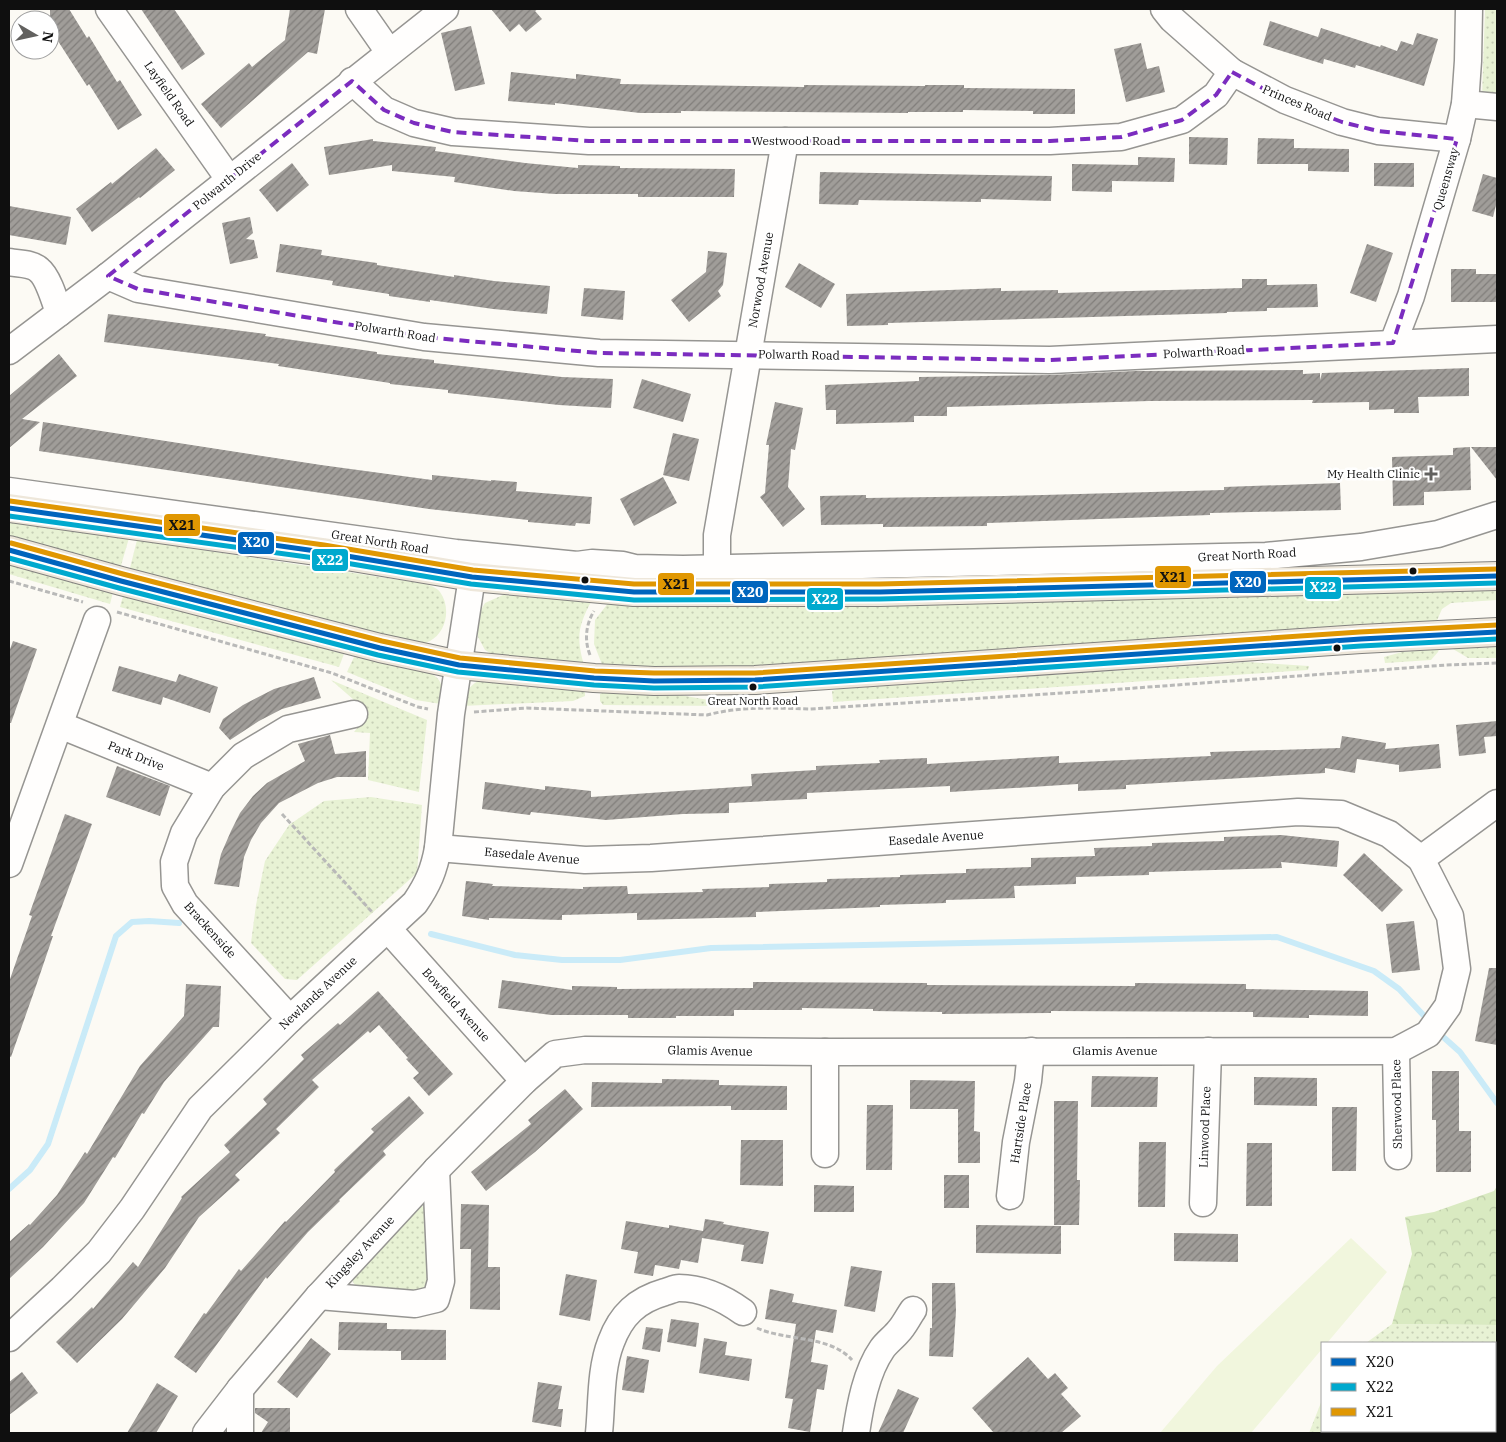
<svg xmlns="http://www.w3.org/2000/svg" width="1506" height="1442" viewBox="0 0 1506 1442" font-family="'IBM Plex Serif',serif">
<defs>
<pattern id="grass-dots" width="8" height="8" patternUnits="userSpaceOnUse" patternTransform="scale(1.25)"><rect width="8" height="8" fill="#e8f2d4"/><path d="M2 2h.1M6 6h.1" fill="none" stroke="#c6ceb5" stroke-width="1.8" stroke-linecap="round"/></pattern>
<pattern id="forest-crowns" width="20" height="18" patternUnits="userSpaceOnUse" patternTransform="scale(1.25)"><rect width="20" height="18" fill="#d9eac1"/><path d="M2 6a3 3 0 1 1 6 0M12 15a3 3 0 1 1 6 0" fill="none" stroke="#b9c8a5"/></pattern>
<pattern id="building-hatch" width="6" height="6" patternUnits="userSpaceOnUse" patternTransform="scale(1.25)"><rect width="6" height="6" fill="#a09d99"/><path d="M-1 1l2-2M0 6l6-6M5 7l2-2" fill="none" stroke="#817e7b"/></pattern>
</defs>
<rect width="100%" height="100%" fill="#fcfaf4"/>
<g fill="url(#grass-dots)">
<polygon points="1485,9 1497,9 1497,106 1482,98"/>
<polygon points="9,519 129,538 120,569 9,539"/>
<path d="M137,540l289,44c5,2 11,4 14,8 11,15 7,40 -10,49 -5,3 -13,3 -19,5l-282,-74z"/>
<polygon points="9,563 113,592 110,604 9,574"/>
<polygon points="1497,589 1497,600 1451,603 1442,609 1435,625 795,669 603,667 594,644 595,620 609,602"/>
<path d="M503,595l89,5c-14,26 -16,37 -8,65l-84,-6 -15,-9 -7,-13v-22l7,-12z"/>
<polygon points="123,596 344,654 339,667 120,607"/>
<polygon points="1497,647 1497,658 1468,658 1453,649"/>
<polygon points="1439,649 1438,652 1431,660 1385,663 1384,657 1402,652"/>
<path d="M354,657l72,14c18,8 17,16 15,33l-25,-4 -69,-28z"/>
<polygon points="1247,662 1309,666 1308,670 833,702 832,691 838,689"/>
<polygon points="331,680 427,720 419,792 368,780 370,733 354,732 369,713"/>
<path d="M478,681l52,6 55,3v6l-12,5 -111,5c2,-12 5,-18 16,-25z"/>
<polygon points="605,691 680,695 714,701 724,701 725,706 603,705 600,701 600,694"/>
<polygon points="371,797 422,805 417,873 297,980 285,979 251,943 256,905 265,861 289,825 324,801"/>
<polygon points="419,1201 428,1214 428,1285 421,1294 358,1291 350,1276"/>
<polygon points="1392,1324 1497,1325 1497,1433 1309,1433 1322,1400 1322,1431 1495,1431 1495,1343 1366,1343"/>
</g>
<polygon fill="url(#forest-crowns)" points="1497,1186 1497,1325 1392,1324 1412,1254 1405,1217 1434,1212 1494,1191"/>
<polygon fill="#f1f6dd" points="1351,1238 1387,1272 1327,1343 1322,1343 1322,1349 1251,1433 1160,1433 1217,1366"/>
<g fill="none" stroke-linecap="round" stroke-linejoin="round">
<g stroke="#caebf8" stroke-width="6">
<polyline points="431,934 515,955 562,960 620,960 711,948 1277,937 1374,971 1399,989 1427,1019"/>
<polyline points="1441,1035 1460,1052 1497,1103"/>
<polyline points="9,1189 30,1170 48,1144 116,936 132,922 149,921 179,923"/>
</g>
</g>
<g fill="url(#building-hatch)">
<polygon points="50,9 69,9 87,38 89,36 117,82 120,80 142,115 118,130 89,84 87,86 56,38 50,42"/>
<polygon points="141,9 174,9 205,54 182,70"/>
<polygon points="290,9 325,9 317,54 308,52 221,128 201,104 249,63 252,67 285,40"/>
<polygon points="491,9 538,9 535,11 542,19 526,32 519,24 510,32"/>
<polygon points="1270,21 1318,37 1321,28 1380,47 1381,45 1397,51 1401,41 1413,45 1417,33 1438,39 1424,86 1356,65 1355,68 1324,59 1323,64 1263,45"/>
<polygon points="471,26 485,84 455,91 441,33"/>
<polygon points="1141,43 1147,69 1159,66 1165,92 1126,102 1114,49"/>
<polygon points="511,72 576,79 576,74 621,79 620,84 804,87 804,85 925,86 925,85 964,85 964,88 1075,89 1075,114 1033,114 1033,111 963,110 963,112 908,112 908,113 681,111 681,113 640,113 555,103 555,105 508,101"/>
<polygon points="1189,137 1228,138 1227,165 1189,164"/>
<polygon points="1258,138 1294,139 1294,148 1349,149 1349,172 1308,171 1308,164 1257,164"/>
<polygon points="373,139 373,141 436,147 435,151 525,163 578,168 578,165 620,166 620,168 735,169 734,197 638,197 638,194 555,194 514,191 454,182 455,177 392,171 392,165 329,175 324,147"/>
<polygon points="156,148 175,170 140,198 139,197 92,232 76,209 111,182 112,184"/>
<polygon points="1138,157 1175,158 1174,182 1112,181 1112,192 1072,191 1072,164 1138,165"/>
<polygon points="292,163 309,185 277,212 259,190"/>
<polygon points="1374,163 1414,163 1414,187 1374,186"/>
<polygon points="820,172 1052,176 1051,201 981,199 981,202 859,200 858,205 819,204"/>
<polygon points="1483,174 1497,178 1497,201 1493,217 1472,211"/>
<polygon points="9,206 71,217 66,245 9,235"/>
<polygon points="250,217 253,233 246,239 254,240 258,258 230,264 222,223"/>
<polygon points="280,244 322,250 321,255 377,263 377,265 454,277 454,275 494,281 550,286 547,314 493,309 430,300 430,302 389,296 389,294 332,285 333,281 276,272"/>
<polygon points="1367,244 1393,253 1376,302 1350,293"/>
<polygon points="708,251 727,253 723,285 718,291 721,296 689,322 671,300 706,272"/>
<polygon points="799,263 835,284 821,308 785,287"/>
<polygon points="1451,269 1476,269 1476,274 1497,274 1497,302 1451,302"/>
<polygon points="1242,279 1267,279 1267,285 1317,284 1318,307 1267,308 1267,311 1227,312 1227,313 888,323 888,325 847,326 846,294 1001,288 1001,291 1058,290 1058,293 1242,288"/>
<polygon points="584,288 625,291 623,320 581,316"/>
<polygon points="108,314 266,334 265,336 377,352 377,354 434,360 434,363 562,377 613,379 611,408 559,405 448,393 448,390 390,384 390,383 278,366 279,364 104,342"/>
<polygon points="59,354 77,376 22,419 40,422 9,448 9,396"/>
<polygon points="1469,368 1469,396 1418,397 1419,413 1394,413 1394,409 1369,410 1369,402 1312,403 1313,400 1149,401 947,407 947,416 914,416 914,422 836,424 836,410 826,410 825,385 919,381 919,377 1051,375 1135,371 1303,370 1303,374 1320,373 1320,380 1322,373"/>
<polygon points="642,379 691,394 683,422 633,408"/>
<polygon points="775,402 803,408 795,450 791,449 788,487 805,509 783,527 760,497 765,493 769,445 766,445"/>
<polygon points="43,422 321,465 432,480 432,475 491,481 491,480 517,482 516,491 592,497 590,524 576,523 575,526 528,522 528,520 429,509 39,451"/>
<polygon points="673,433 699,439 689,481 663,475"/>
<polygon points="1470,447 1471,490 1424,492 1424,505 1393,506 1392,457 1453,455 1453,448"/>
<polygon points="1471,447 1497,447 1497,480"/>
<polygon points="663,477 677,503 634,526 620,499"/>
<polygon points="1340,483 1341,510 1210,513 1210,515 987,523 987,526 883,527 883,524 821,525 820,496 866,495 866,498 1004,496 1224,490 1224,487"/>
<polygon points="13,641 37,649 11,723 9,723 9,652"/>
<polygon points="119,666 176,682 179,674 218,687 210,713 163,697 161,705 112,691"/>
<polygon points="314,677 321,698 282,709 259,721 230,740 219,728 223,719 243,705 274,689"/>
<polygon points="1497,721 1497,736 1484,737 1486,753 1459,756 1456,725"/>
<polygon points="330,735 335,754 366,751 366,777 337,777 318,783 279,803 261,823 251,840 244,857 239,887 214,884 221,854 231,831 240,813 253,796 267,783 305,761 298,744"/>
<polygon points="1342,736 1386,743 1385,749 1439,744 1441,768 1399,772 1399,765 1357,759 1355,773 1325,768 1325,773 1126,785 1126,789 1078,791 1078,784 950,792 950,786 807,793 807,799 729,803 729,813 683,814 606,820 531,812 530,815 482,809 485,782 545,790 545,786 591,791 591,797 752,786 751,774 816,770 816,766 880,763 879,760 927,758 927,764 1059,756 1059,763 1211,756 1210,752 1340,748"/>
<polygon points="117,766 170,786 160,816 106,797"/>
<polygon points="65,814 92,824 51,936 53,936 36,986 11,1057 9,1056 9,982 32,916 29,915"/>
<polygon points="1281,835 1339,841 1337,867 1281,862 1282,868 1149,872 1149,875 1076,877 1076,884 1014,886 1015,898 946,900 946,903 880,905 880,907 756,912 756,917 637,920 637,913 562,915 562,920 489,918 489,920 462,916 466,881 493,884 492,886 583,889 583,887 627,886 628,894 703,892 702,889 769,887 769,884 827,882 827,879 900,877 900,875 966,873 966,869 1031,867 1031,858 1095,856 1094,848 1152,846 1152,843 1224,841 1224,837"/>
<polygon points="1364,853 1403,890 1382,912 1343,875"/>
<polygon points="1414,921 1420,970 1392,973 1386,924"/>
<polygon points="1489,968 1497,968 1497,1045 1475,1041"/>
<polygon points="502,980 572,990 572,986 617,987 617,989 753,988 753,982 927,983 927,985 1135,986 1135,983 1246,984 1246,989 1368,991 1368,1016 1309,1015 1309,1018 1253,1017 1253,1012 1051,1011 1051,1013 942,1014 942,1012 873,1011 873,1009 802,1008 802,1010 734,1010 734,1016 676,1016 676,1018 628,1018 628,1015 551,1015 498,1008"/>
<polygon points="186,984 221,986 219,1027 213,1027 164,1082 144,1114 142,1113 115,1158 113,1157 84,1203 43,1247 9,1279 9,1242 29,1224 30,1225 57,1195 85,1152 87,1154 140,1066 184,1016"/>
<polygon points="378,991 453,1074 429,1096 413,1078 419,1073 406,1059 408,1058 379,1025 370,1033 368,1031 312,1080 319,1087 276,1129 280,1133 235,1175 240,1180 199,1217 165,1268 122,1319 77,1363 56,1342 92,1307 93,1309 133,1262 138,1267 182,1198 181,1197 230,1152 224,1145 267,1104 263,1099 304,1059 301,1055 338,1023 340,1025"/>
<polygon points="1432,1071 1459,1071 1459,1131 1471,1131 1471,1172 1436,1172 1436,1120 1432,1120"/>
<polygon points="1092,1076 1158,1077 1157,1107 1091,1107"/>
<polygon points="1254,1077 1317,1078 1317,1106 1254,1105"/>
<polygon points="662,1079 719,1080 719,1085 787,1086 787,1110 731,1110 731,1106 591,1107 592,1082 662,1083"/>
<polygon points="910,1080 975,1081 974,1131 980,1132 980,1163 958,1163 958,1109 910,1109"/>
<polygon points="565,1089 583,1109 535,1152 486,1191 471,1172 531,1124 528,1120"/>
<polygon points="409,1096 424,1113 383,1151 386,1155 339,1200 340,1201 308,1232 267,1279 266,1277 196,1373 174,1357 204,1313 206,1314 239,1269 241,1271 285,1221 286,1222 335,1172 334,1170 374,1132 371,1129"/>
<polygon points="1054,1101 1078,1101 1077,1180 1080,1180 1079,1225 1054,1225"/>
<polygon points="867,1105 893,1105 892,1170 866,1170"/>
<polygon points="1332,1107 1357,1107 1356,1171 1332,1171"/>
<polygon points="741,1140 783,1140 783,1186 740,1185"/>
<polygon points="1139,1142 1166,1142 1165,1207 1138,1207"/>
<polygon points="1247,1143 1272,1143 1272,1206 1246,1206"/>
<rect x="944" y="1175" width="25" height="33"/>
<polygon points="814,1185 854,1186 854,1212 814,1212"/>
<polygon points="461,1204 489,1205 488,1267 500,1267 500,1310 470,1309 471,1249 460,1249"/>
<polygon points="705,1219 724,1222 723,1224 769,1232 763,1264 741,1261 744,1245 702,1238 698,1263 681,1260 679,1269 655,1265 653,1276 634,1273 638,1252 621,1249 626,1221 669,1228 669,1225 703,1231"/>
<polygon points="976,1225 1061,1226 1061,1254 976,1253"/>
<polygon points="1174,1233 1238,1234 1238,1262 1174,1261"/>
<polygon points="851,1266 882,1271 875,1312 844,1306"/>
<polygon points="566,1274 597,1280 590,1321 559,1315"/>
<polygon points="932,1283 955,1283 956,1311 953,1357 929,1356 930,1328 932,1328"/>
<polygon points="770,1289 794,1294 792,1302 837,1310 833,1333 816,1330 811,1362 828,1365 824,1390 817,1389 810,1432 788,1428 793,1399 785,1398 796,1324 765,1319"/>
<polygon points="671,1319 699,1323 696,1347 667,1342"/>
<polygon points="339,1322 387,1323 387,1329 446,1330 446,1360 401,1360 401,1351 338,1350"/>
<polygon points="646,1327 663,1329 660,1352 642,1349"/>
<polygon points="311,1338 331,1354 297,1398 277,1382"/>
<polygon points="704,1338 727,1342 725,1355 752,1359 749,1381 699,1373"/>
<polygon points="627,1356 649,1360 644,1393 622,1390"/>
<polygon points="1028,1357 1048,1379 1055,1373 1068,1388 1061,1394 1081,1416 1061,1433 994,1433 972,1408"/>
<polygon points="22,1372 38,1393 9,1415 9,1382"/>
<polygon points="538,1382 562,1386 558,1409 563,1409 561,1427 532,1422"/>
<polygon points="157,1383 178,1396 156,1433 127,1433"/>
<polygon points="898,1389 919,1398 903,1433 878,1433"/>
<polygon points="255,1408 290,1408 290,1433 261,1433 268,1422 255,1413"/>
</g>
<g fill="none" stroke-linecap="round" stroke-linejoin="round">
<defs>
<g id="minor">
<polyline points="109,9 229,179"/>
<polyline points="359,9 389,52"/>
<polyline points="1164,9 1172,19 1232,72 1285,100 1342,122 1378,131 1457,139"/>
<polyline points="352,81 384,110 414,123 453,132 589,141 1050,141 1121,137 1182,120 1216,95 1232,72"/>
<polyline points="1465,104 1497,107"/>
<path d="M9,262c9,2 23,1 30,8 9,7 16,31 20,43"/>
<polyline points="108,276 138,289 424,337 599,353 1050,360 1497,339"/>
<polyline points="1393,343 1411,296 1457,139 1465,104 1468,61 1469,9"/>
<polyline points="9,351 108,276 445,9"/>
<polyline points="9,491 456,553 577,565 592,563 623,565 635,568 683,569 1266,556 1361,547 1438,534 1497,515"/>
<polyline points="717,568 717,535 785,141"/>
<polyline points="60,725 212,787"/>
<polyline points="438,848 585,860 651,858 1298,812 1341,814 1389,834 1421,859"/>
<polyline points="9,864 97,620"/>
<polyline points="388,929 524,1081"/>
<polyline points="290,1019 185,904 175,886 174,862 184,833 212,787 243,756 288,729 354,714"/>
<polyline points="1396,1051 1398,1156"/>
<polyline points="825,1154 825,1052"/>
<polyline points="1010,1196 1016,1142 1028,1081 1031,1051"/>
<polyline points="1203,1203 1208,1051"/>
<polyline points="319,1296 415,1304 436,1299 441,1281 436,1170"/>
<path d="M9,1338l53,-49 37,-37 33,-43 68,-101 90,-89 125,-116c13,-19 19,-33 23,-55l13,-134 21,-137"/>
<polyline points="240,1389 240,1433"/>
<polyline points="206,1433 240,1389 319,1296 436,1170 524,1081 555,1054 585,1050 825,1052 1396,1051 1428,1034 1448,1006 1457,969 1450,916 1421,859 1497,803"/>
<path d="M599,1433c3,-29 1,-63 12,-91 10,-27 26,-42 54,-50 4,-1 10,-4 14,-4 23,0 46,11 64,24"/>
<path d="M856,1433c4,-27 10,-61 26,-84 4,-6 11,-11 16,-17 6,-6 10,-15 15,-22"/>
</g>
<g id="major">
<polyline points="9,508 323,552 472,577 634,592 880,592 1497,576"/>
<polyline points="9,550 121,581 380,648 459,665 594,678 654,681 755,680 1361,639 1497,632"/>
</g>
</defs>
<use href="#minor" stroke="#969592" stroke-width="29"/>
<use href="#major" stroke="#83827f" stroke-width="30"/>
<g stroke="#b9b9b8" stroke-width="3" stroke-dasharray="5 2.5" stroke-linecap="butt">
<polyline points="9,581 83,602"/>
<polyline points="117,612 332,673 418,707 428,709"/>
<path d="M590,655c-6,-15 -4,-31 4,-44"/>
<path d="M474,712l53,-4 180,7c34,-9 69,-7 103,-6l285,-18 351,-26 51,-2"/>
<polyline points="282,814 372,912"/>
<path d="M757,1328c28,13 73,7 95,32"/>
</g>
<use href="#minor" stroke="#fffefd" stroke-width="26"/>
<use href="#major" stroke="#eee7da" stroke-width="28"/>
<defs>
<g id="bus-1">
<polyline points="9,508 323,552 472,577 634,592 880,592 1497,576"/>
<polyline points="9,550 121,581 380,648 459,665 594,678 654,681 755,680 1361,639 1497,632"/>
</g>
<g id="bus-2">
<polyline points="9,516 322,559 471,584 634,600 880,599 1497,583"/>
<polyline points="9,558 119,588 378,655 458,672 594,685 654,688 756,687 1361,646 1497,639"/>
</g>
<g id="bus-3">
<polyline points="10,501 324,545 473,570 634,584 880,584 1497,569"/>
<polyline points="11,543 123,574 382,641 460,658 595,671 654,673 755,673 1360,632 1497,625"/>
</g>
</defs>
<use href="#bus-1" stroke="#fff" stroke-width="9"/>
<use href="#bus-2" stroke="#fff" stroke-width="9"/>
<use href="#bus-3" stroke="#fff" stroke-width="9"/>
<use href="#bus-1" stroke="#0065bd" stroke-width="5"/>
<use href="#bus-2" stroke="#00a9ce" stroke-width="5"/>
<use href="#bus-3" stroke="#e09702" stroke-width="5"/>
</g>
<path fill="none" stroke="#7b2cbf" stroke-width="4" stroke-dasharray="10 6" stroke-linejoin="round" d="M1232,72l53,28 57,22 36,9 79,8 -64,204 -343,17 -451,-7 -175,-16 -286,-48 -30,-13 244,-195 32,29 30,13 39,9 136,9h461l71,-4 61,-17 34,-25z"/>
<path fill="#62615f" stroke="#fff" stroke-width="2" d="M1428.5 466.5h5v5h5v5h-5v5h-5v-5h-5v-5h5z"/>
<g fill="#0f0f0f" stroke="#fff" stroke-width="2">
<circle cx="1413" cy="571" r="4.5"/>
<circle cx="585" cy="580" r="4.5"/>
<circle cx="1337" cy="648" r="4.5"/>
<circle cx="753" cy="687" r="4.5"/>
</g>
<g text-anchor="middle" stroke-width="5" stroke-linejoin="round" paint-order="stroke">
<g font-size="11" fill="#0f0f0f" stroke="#fff">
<text x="753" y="705">Great North Road</text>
</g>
<g font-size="12" fill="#0f0f0f" stroke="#fff">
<text transform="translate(169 94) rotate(55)" y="4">Layfield Road</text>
<text transform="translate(1297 103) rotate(23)" y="4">Princes Road</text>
<text x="796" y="145">Westwood Road</text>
<text transform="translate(1446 179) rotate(-74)" y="4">Queensway</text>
<text transform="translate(227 181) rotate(-39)" y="4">Polwarth Drive</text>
<text transform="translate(761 280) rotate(-80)" y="4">Norwood Avenue</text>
<text transform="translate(395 332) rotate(9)" y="4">Polwarth Road</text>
<text transform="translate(1204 352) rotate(-3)" y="4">Polwarth Road</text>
<text transform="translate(799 355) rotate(1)" y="4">Polwarth Road</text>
<text transform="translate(380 542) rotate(9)" y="4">Great North Road</text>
<text transform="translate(1247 555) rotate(-3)" y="4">Great North Road</text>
<text transform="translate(136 756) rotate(22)" y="4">Park Drive</text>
<text transform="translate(936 838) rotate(-4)" y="4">Easedale Avenue</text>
<text transform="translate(532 856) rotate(5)" y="4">Easedale Avenue</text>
<text transform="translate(210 930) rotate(48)" y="4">Brackenside</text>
<text transform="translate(318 993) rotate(-43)" y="4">Newlands Avenue</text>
<text transform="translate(456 1005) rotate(48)" y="4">Bowfield Avenue</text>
<text transform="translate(710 1051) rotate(1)" y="4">Glamis Avenue</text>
<text x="1115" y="1055">Glamis Avenue</text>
<text transform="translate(1397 1104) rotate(-91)" y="4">Sherwood Place</text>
<text transform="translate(1021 1123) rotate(-81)" y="4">Hartside Place</text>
<text transform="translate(1205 1127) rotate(-88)" y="4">Linwood Place</text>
<text transform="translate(360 1252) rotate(-47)" y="4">Kingsley Avenue</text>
</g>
<g font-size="12" fill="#0f0f0f" stroke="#fff" text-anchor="end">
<text x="1420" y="478">My Health Clinic</text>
</g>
</g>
<g stroke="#fff" stroke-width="2">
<rect x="163" y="513" width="38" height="24" rx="5" fill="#e09702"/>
<rect x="237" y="531" width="38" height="24" rx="5" fill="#0065bd"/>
<rect x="311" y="548" width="38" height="24" rx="5" fill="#00a9ce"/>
<rect x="1154" y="565" width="38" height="24" rx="5" fill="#e09702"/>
<rect x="1229" y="570" width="38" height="24" rx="5" fill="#0065bd"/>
<rect x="657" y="572" width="38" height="24" rx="5" fill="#e09702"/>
<rect x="1304" y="576" width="38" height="24" rx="5" fill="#00a9ce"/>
<rect x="731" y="580" width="38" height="24" rx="5" fill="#0065bd"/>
<rect x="806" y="587" width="38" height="24" rx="5" fill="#00a9ce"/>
</g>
<g font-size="14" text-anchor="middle" font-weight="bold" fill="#fff">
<text x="256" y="547">X20</text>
<text x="330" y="565">X22</text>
<text x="1248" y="587">X20</text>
<text x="1323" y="592">X22</text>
<text x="750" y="597">X20</text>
<text x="825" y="604">X22</text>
</g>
<g font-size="14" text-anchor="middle" font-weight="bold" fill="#111">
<text x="182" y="530">X21</text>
<text x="1173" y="582">X21</text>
<text x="676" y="589">X21</text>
</g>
<rect width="1506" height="1442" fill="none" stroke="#0f0f0f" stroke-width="20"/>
<rect x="1321" y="1342" width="175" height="90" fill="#ffffff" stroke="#9f9f9f"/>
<rect x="1331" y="1358" width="25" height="8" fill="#0065bd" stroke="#9f9f9f"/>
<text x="1366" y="1367" font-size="15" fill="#0f0f0f">X20</text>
<rect x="1331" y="1383" width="25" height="8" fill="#00a9ce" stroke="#9f9f9f"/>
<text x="1366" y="1392" font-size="15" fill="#0f0f0f">X22</text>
<rect x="1331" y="1408" width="25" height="8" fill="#e09702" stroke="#9f9f9f"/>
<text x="1366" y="1417" font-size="15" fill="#0f0f0f">X21</text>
<g transform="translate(35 35) rotate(99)"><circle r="24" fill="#ffffff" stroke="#9f9f9f"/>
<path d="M0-4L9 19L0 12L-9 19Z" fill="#62615f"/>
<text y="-8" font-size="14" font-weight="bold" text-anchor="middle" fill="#0f0f0f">N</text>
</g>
</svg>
